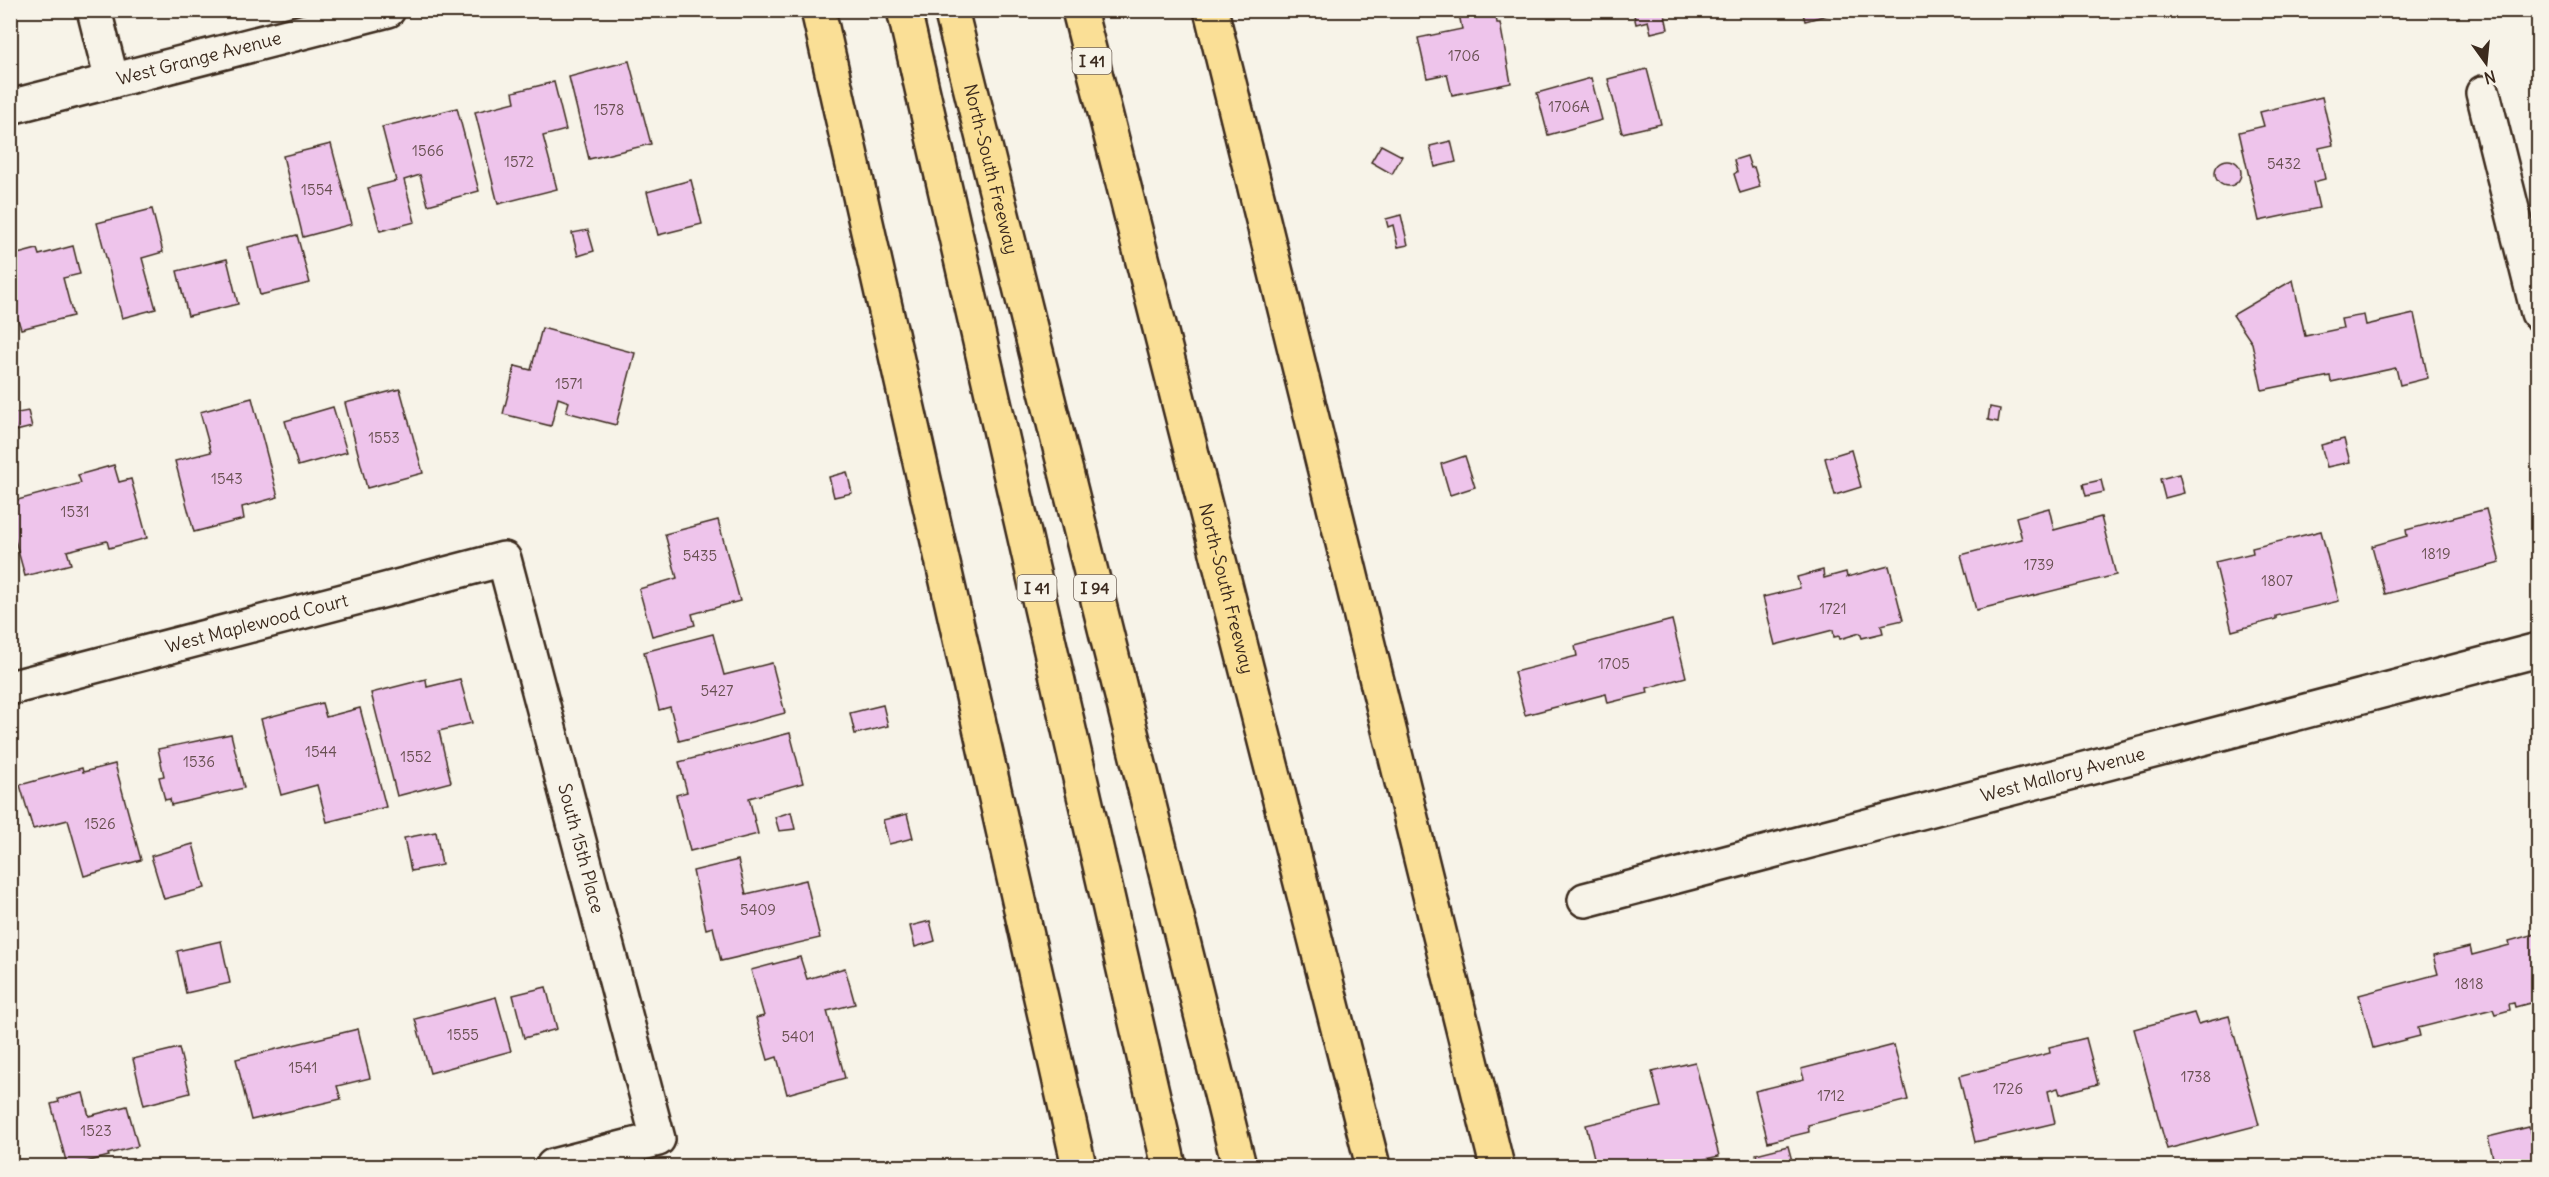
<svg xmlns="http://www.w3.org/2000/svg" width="2549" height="1177" viewBox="0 0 2549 1177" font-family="Delius,sans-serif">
<rect width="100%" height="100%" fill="#f7f3e8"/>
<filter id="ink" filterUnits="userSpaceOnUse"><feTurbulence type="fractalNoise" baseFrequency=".0167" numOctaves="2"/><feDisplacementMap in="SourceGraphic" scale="12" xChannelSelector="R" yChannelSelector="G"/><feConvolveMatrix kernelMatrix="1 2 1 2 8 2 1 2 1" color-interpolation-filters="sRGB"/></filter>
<g filter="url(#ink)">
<g fill="#eec4eb" stroke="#3b2a1e" stroke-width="1.5">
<polygon points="1473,10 1495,10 1497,23 1500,23 1511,83 1452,95 1447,74 1427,78 1418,38 1462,29 1459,14"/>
<polygon points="1633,10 1691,10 1665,15 1668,29 1651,33 1648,21 1636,24"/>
<polygon points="1802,10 1830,10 1831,14 1805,21"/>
<polygon points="629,61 651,144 589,159 569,77"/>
<polygon points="1647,69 1661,124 1622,133 1608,79"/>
<polygon points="1591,78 1602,120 1548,135 1537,93"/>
<polygon points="554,82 566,130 543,136 557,189 498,204 475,112 515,102 513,92"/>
<polygon points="2322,97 2333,145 2319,148 2325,179 2313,182 2319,208 2259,221 2239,132 2264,126 2260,112"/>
<polygon points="457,108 479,191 428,205 420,175 404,180 415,222 380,231 368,188 396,181 382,127"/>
<polygon points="1451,141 1456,162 1435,167 1430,146"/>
<polygon points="331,144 352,224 303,237 283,156"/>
<polygon points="1381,145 1402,156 1392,174 1371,162"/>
<polygon points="1747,156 1751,168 1754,167 1760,187 1740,193 1734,174 1737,172 1734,160"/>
<circle cx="2228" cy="173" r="13"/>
<polygon points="691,180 702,224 658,235 647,192"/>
<polygon points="152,209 163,252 142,258 156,309 122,318 97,223"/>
<polygon points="1401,215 1408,245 1398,247 1393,225 1388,227 1386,219"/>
<polygon points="588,230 594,251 578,256 572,233"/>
<polygon points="297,235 310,283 260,295 248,247"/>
<polygon points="73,246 80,274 63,278 73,316 21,329 10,295 10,256 37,249 39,255"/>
<polygon points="227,259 238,304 188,316 177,271"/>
<polygon points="2293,280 2305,336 2343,328 2341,319 2364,315 2366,325 2414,314 2428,378 2400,385 2396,368 2331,382 2330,376 2262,390 2252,343 2233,315"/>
<polygon points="542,328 635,353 616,425 566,412 569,402 558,398 551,426 503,414 515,366 531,370"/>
<polygon points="400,389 423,473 367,488 345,403"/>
<polygon points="252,398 278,497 242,507 244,519 194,532 175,461 211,452 200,412"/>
<polygon points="333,407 347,452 298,466 285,421"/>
<polygon points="1990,407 2000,409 1998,422 1988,420"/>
<polygon points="28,411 32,427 16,431 12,414"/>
<polygon points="2344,439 2350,462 2327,467 2321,445"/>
<polygon points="1851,450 1861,487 1835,495 1825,458"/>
<polygon points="1465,456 1475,487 1450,495 1441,464"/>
<polygon points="114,465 119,482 131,479 147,538 109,548 107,541 67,551 71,564 25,576 10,522 10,502 81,483 78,475"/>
<polygon points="847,472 852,493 834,497 829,477"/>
<polygon points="2179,474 2184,493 2165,498 2160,479"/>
<polygon points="2101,480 2104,492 2086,496 2083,484"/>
<polygon points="2049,508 2054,530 2101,517 2116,575 1976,610 1961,555 2022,539 2016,517"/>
<polygon points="2486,509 2500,563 2385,594 2372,546 2407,536 2406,530"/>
<polygon points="718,520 740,601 692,614 695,625 652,636 639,589 677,578 665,534"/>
<polygon points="2321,531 2339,601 2276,616 2276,619 2232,631 2215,562 2253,553 2252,548"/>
<polygon points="1889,566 1903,620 1881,625 1883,633 1862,638 1860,633 1840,639 1839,636 1834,637 1833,630 1775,645 1763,597 1800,588 1797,577 1823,570 1824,578 1846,572 1847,577"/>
<polygon points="1672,620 1686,677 1647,688 1648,693 1608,703 1606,694 1525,715 1514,672 1577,656 1575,646"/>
<polygon points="713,634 724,675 772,663 785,713 679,741 670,707 659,710 644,652"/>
<polygon points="426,679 427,687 460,679 472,723 439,731 451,782 397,796 371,693"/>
<polygon points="322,703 326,717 360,708 386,807 327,822 317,785 281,795 261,719"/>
<polygon points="883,705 888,726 855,734 850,713"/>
<polygon points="790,733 803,783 749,798 758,834 690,851 676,795 687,792 679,762"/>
<polygon points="231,734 244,788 171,805 170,799 165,800 159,777 164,776 158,749"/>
<polygon points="115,764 141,860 84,876 68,820 33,829 20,785 82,768 83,772"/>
<polygon points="791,812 795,829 779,831 775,817"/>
<polygon points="907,814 913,838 889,844 883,820"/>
<polygon points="436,832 442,865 411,871 404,838"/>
<polygon points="193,844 205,888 164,899 151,856"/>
<polygon points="738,860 746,894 806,880 820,938 721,961 713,927 706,929 693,871"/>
<polygon points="930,921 935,941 915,947 910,926"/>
<polygon points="2538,933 2538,1001 2515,1007 2514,1003 2509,1004 2510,1010 2495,1014 2493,1009 2418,1028 2420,1036 2373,1048 2359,995 2438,974 2433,956 2470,947 2472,955 2510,945 2509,941"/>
<polygon points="221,941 230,983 186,993 177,951"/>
<polygon points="800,957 807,979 845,968 855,1004 827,1011 845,1078 787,1094 777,1057 768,1060 756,1018 764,1016 751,970"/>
<polygon points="546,987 557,1029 524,1038 513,995"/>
<polygon points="496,997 511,1051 430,1073 415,1019"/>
<polygon points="2194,1013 2198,1024 2229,1016 2259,1125 2167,1149 2134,1029"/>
<polygon points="358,1029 370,1078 337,1086 341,1099 251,1120 236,1059"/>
<polygon points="2086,1038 2098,1084 2060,1094 2058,1088 2048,1091 2055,1123 1975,1142 1959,1076 2050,1053 2049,1047"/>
<polygon points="1894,1045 1908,1100 1808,1125 1809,1132 1768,1142 1755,1091 1804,1079 1801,1069"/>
<polygon points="179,1048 190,1093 144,1105 133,1059"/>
<polygon points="1695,1062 1719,1156 1675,1166 1596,1166 1586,1125 1661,1107 1652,1072"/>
<polygon points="83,1093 89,1116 127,1106 138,1146 108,1154 109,1156 71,1166 67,1165 51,1104 59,1102 58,1099"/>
<polygon points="2529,1127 2534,1148 2538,1147 2538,1166 2495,1166 2488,1137"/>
<polygon points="1788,1146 1792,1161 1770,1166 1759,1166 1756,1154"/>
</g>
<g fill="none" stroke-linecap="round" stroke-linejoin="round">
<defs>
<g id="minor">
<polyline points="94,10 112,81"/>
<polyline points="2483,93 2538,313"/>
<path id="s1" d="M10,107l378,-97"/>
<path id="s2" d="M10,688l494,-129 154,580 -105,27"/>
<path id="s3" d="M1585,900l953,-250"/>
</g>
<g id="highway">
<polyline points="818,10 1079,1166"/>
<polyline points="904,10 1169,1166"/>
<path id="s4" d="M951,10l288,1156"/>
<path id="s5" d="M1079,10l294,1156"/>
<polyline points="1211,10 1497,1166"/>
</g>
</defs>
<use href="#minor" stroke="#3b2a1e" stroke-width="38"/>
<use href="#highway" stroke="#3b2a1e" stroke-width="38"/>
<use href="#minor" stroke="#f7f3e8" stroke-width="33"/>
<use href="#highway" stroke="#fadf96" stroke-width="33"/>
</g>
</g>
<g text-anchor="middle" stroke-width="4.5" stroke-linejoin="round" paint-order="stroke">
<g font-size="15" fill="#685051">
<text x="1464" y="61">1706</text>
<text x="1569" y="112">1706A</text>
<text x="609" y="115">1578</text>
<text x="428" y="156">1566</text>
<text x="519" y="167">1572</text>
<text x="2284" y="169">5432</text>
<text x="317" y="195">1554</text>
<text x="569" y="389">1571</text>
<text x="384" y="443">1553</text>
<text x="227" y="484">1543</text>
<text x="75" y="517">1531</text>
<text x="2436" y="559">1819</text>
<text x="700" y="561">5435</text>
<text x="2039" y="570">1739</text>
<text x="2277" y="586">1807</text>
<text x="1833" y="614">1721</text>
<text x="1614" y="669">1705</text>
<text x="717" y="696">5427</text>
<text x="321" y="757">1544</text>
<text x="416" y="762">1552</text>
<text x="199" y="767">1536</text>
<text x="100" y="829">1526</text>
<text x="758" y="915">5409</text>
<text x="2469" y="989">1818</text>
<text x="463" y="1040">1555</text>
<text x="798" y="1042">5401</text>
<text x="303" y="1073">1541</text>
<text x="2196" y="1082">1738</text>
<text x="2008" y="1094">1726</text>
<text x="1831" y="1101">1712</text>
<text x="96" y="1136">1523</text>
</g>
<g fill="#f7f3e8" stroke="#73665b" stroke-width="1.5">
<rect x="1072.5" y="48" width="39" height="26" rx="4.5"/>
<rect x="1017.5" y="575" width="39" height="26" rx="4.5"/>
<rect x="1074" y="575" width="42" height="26" rx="4.5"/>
</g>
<g font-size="16" font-weight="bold" fill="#3b2a1e">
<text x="1092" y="67">I 41</text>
<text x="1037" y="594">I 41</text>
<text x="1095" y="594">I 94</text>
</g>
<g font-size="18" fill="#3b2a1e" stroke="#f7f3e8">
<text dy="6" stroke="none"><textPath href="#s1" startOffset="195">West Grange Avenue</textPath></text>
<text dy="6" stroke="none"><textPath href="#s4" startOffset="164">North-South Freeway</textPath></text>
<text dy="6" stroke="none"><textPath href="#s5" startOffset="597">North-South Freeway</textPath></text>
<text dy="6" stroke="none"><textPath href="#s2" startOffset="255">West Maplewood Court</textPath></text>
<text dy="6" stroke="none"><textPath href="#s3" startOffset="494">West Mallory Avenue</textPath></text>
<text dy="6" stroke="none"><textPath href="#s2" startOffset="810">South 15th Place</textPath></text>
</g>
</g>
<rect width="2549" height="1177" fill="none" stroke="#f7f3e8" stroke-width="36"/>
<rect x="18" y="18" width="2513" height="1141" fill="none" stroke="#3b2a1e" stroke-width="2" filter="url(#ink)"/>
<g transform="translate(2486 63) rotate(165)" stroke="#f7f3e8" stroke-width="4.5" paint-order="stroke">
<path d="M0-4.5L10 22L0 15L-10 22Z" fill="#3b2a1e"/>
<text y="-9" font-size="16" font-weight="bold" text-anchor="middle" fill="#3b2a1e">N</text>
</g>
</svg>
